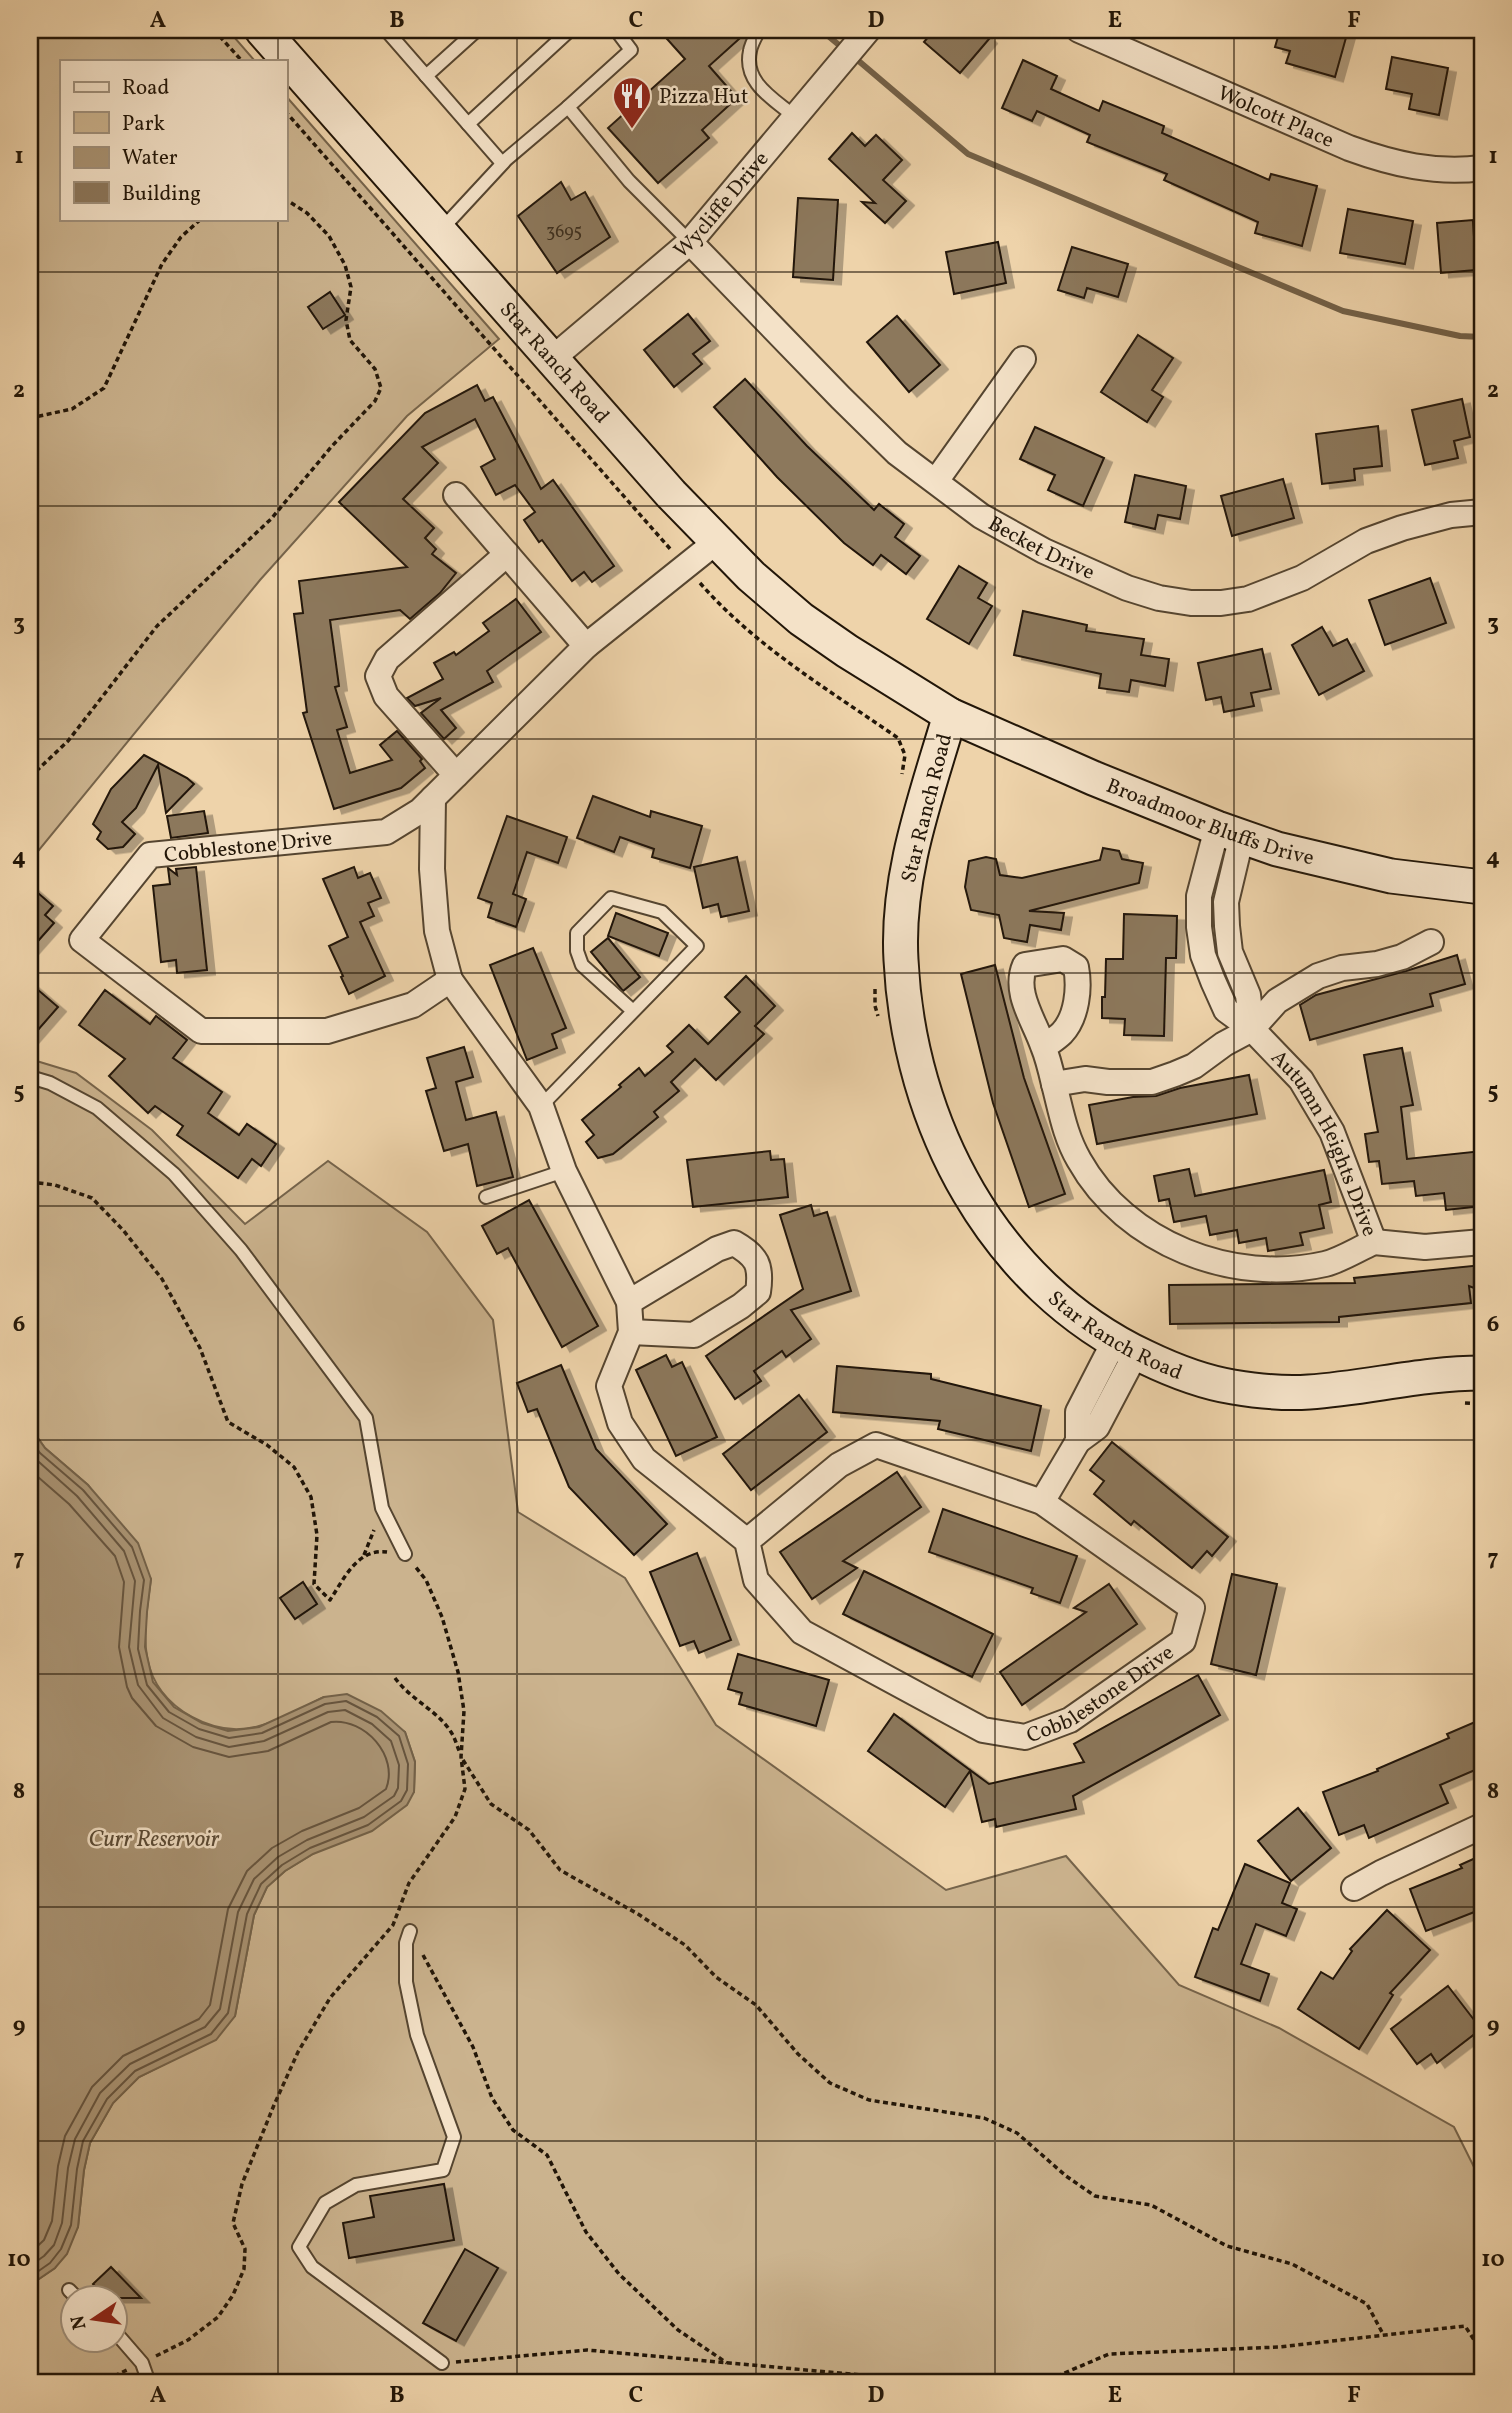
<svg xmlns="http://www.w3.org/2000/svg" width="1512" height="2413" viewBox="0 0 1512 2413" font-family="Vollkorn,serif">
<defs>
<filter id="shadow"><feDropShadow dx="8" dy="4.5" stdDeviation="0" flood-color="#0004"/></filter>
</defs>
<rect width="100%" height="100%" fill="#eed3aa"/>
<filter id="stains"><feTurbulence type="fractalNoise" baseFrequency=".00286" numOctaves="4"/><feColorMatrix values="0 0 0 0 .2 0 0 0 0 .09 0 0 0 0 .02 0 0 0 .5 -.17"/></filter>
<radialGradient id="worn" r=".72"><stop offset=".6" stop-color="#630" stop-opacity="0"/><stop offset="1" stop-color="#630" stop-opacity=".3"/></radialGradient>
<g fill="#cbb38e" stroke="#76644b" stroke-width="2" fill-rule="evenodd">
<polygon points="42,30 228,30 255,61 61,61 61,219 285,219 285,95 499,339 407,416 260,580 30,861 30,41"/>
<path d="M30,1059l46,14 76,57 93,94 83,-63 99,71 66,88 25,192 107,66 91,147 230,165 120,-34 113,129 100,43 175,99 28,56v200h-1452v-98l25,-17 23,-41 6,-57 6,-27 23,-40 26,-26 26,-13 70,-48 19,-101 13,-28 18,-16 129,-79 1,-30 -10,-30 -81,-35c-21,10 -42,23 -65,29 -24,7 -45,3 -67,-9 -57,-32 -49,-81 -41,-138l-63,-94 -43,-37 -15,-21zM74,2298h42v42h-42z"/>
</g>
<polygon fill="#a99373" stroke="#736148" stroke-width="2" points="30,1427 45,1448 88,1485 138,1543 151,1579 147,1612 145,1647 153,1682 174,1707 202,1723 228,1731 259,1727 324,1697 347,1694 381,1711 405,1732 415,1762 414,1792 407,1805 372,1831 313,1854 285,1871 267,1887 254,1915 235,2016 216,2040 139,2077 113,2103 90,2143 84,2170 78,2227 67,2254 55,2268 30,2285"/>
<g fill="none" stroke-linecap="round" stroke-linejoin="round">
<g stroke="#66543e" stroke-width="2">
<polyline points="30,1439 40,1453 83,1490 132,1547 144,1580 140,1611 138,1649 147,1685 169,1712 199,1729 229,1738 262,1733 325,1704 346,1701 377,1717 399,1736 408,1764 407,1790 401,1801 368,1825 310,1848 282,1865 261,1884 247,1914 228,2013 211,2034 135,2071 107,2099 83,2141 77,2169 71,2225 61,2249 50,2263 30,2277"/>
<polyline points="30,1454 77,1496 124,1551 135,1581 129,1647 138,1685 163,1718 196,1737 229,1747 264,1741 328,1712 345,1710 372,1724 391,1741 399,1765 398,1788 394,1796 364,1817 307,1840 278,1857 254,1879 238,1912 220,2009 205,2027 130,2064 100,2093 75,2139 68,2168 62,2223 54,2245 44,2256 30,2266"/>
<path d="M30,1470l39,34 46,52 9,26 -5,65 8,40 5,11 24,28 37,21 36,10 39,-6 63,-29c34,-4 68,34 55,67l-27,19 -57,23 -30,17 -25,23 -19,38 -18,96 -11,14 -76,37 -31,31 -27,49 -7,30 -6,55 -8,19 -14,13"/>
</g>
<g stroke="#736148" stroke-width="6">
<polyline points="821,30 845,50"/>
<polyline points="854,57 968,154 1343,311 1460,336 1482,337"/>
</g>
</g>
<g fill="#8c785c" stroke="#221608" stroke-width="2" filter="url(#shadow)">
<polygon points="659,30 749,30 709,66 737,98 702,130 709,138 658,183 608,128 685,59"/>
<polygon points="934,30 979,30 989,39 960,73 924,42"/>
<polygon points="1280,30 1330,30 1347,34 1335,77 1286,63 1290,51 1275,47"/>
<polygon points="1392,57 1448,68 1439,115 1409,109 1412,94 1386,89"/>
<polygon points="1023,60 1057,76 1051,89 1099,111 1103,101 1164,126 1162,133 1269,180 1271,174 1317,186 1302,246 1255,233 1258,222 1164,180 1167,174 1087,142 1090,135 1037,111 1032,121 1002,108"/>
<polygon points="852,133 865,146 876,135 902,160 883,180 906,201 885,223 862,202 875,203 829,159"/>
<polygon points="561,182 571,200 585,192 610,237 557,273 518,216"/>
<polygon points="798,198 838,200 833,280 793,277"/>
<polygon points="1348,209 1413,221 1405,264 1340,253"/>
<polygon points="1473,220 1474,237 1482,236 1482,255 1475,256 1476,270 1441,273 1437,223"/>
<polygon points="998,242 1006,283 954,294 946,252"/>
<polygon points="1072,247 1128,264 1118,297 1087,288 1084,298 1058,290"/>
<polygon points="330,292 345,315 323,329 308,307"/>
<polygon points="688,314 710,341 693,354 702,364 674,387 644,350"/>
<polygon points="897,316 940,365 909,392 867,342"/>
<polygon points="1138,335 1173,358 1152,390 1163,397 1147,422 1101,392"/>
<polygon points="745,379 807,446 874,510 879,504 904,524 895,537 920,556 906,574 881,555 873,565 844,543 777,477 714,407"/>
<polygon points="477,385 485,401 493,397 541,489 553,480 614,566 592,582 584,572 572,581 542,540 539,542 524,520 535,512 515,485 496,495 481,467 495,459 475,419 422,447 438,463 403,499 434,528 425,538 436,549 432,554 456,573 440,593 410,619 400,610 330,620 339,686 335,687 347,727 337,730 350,773 392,760 380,745 397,731 422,759 420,761 425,768 401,788 334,809 303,713 307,712 294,614 303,613 299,581 407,567 339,502 425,413"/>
<polygon points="1462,399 1470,437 1454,441 1458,458 1425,465 1412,410"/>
<polygon points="1378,426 1382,466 1354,469 1355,480 1322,484 1316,434"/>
<polygon points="1035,427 1104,458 1083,506 1048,490 1055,475 1020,459"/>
<polygon points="1135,475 1186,486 1180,519 1158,515 1155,529 1125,522"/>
<polygon points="1283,479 1294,518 1232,536 1221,496"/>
<polygon points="959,566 987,583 978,598 992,606 969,644 927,619"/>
<polygon points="1430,578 1446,623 1385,645 1369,600"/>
<polygon points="516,599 541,632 487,671 493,682 441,710 456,728 444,739 421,713 441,698 415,706 407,698 443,679 434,663 454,652 456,655 489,631 483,623"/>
<polygon points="1023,611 1087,625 1086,631 1144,639 1141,655 1169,659 1165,686 1131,680 1129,692 1099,688 1101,674 1014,655"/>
<polygon points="1322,627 1333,646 1347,639 1364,671 1319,695 1292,645"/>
<polygon points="1262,649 1271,689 1251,693 1254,706 1224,712 1221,697 1206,700 1198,663"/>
<polygon points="144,755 187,778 194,784 166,813 158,765 136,808 122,822 135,834 123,847 108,849 97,839 101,832 93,824 111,789"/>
<polygon points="593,796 650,817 651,811 702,826 690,868 652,857 654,849 620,837 614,852 577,838"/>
<polygon points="204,811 208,833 171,838 167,816"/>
<polygon points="507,816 567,837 558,863 527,852 513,894 526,899 516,927 488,917 492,903 478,898"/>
<polygon points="1103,848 1119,851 1122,859 1143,863 1139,883 1029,911 1064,913 1061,930 1030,925 1027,942 1004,938 999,915 971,910 965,887 969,861 986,857 996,859 1000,875 1022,878 1100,860"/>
<polygon points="737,857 749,911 721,917 718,904 703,908 694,867"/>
<polygon points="196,867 207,970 177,973 176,960 161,962 153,886 170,884 168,868 177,875 176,869"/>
<polygon points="354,867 358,878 370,873 381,898 368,903 374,916 360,922 385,976 349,994 341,977 343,976 329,946 348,937 323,879"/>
<polygon points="30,886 53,906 45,915 54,923 30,950"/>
<polygon points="616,913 668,933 659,956 608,936"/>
<polygon points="1124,914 1177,916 1176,958 1166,958 1164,1036 1124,1035 1125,1019 1102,1018 1102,997 1105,997 1106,959 1123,959"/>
<polygon points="608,938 640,977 623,991 591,952"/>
<polygon points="533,948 566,1028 552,1034 557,1048 527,1060 490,965"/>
<polygon points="1457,955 1465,984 1430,994 1433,1006 1310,1040 1300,1005 1316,995 1406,971"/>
<polygon points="995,965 1024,1078 1065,1194 1029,1207 993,1103 961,974"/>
<polygon points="746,976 775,1006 755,1026 764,1034 716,1080 695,1059 671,1082 679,1091 654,1112 658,1117 613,1154 598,1158 586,1142 594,1135 582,1120 621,1087 619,1085 639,1068 645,1076 673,1052 667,1046 689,1025 708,1044 740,1012 725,997"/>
<polygon points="30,983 58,1007 30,1039"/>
<polygon points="105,990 150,1024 156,1016 187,1040 173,1058 222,1092 208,1113 239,1135 247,1124 276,1144 261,1166 252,1159 238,1178 177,1135 183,1126 155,1106 148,1113 109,1076 125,1059 79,1025"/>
<polygon points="464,1047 473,1077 456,1082 466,1120 496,1112 513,1177 477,1186 468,1144 444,1151 426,1091 436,1088 427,1058"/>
<polygon points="1402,1048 1413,1105 1401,1107 1407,1159 1482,1151 1482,1206 1446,1210 1444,1193 1416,1196 1414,1181 1382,1184 1379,1161 1369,1162 1365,1134 1378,1132 1364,1055"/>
<polygon points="1249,1075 1257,1114 1097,1144 1089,1105 1133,1097 1156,1096 1180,1088"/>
<polygon points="770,1151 771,1160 784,1159 788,1197 693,1207 687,1160"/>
<polygon points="1189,1169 1195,1196 1324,1170 1331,1202 1319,1205 1324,1228 1300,1233 1303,1245 1268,1251 1266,1238 1239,1243 1237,1230 1210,1235 1206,1216 1174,1222 1169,1199 1159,1201 1154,1176"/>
<polygon points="529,1200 598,1326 562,1347 508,1248 497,1254 482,1226"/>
<polygon points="811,1205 814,1216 827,1212 851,1291 791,1310 811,1339 786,1357 782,1351 754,1371 761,1381 735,1399 706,1356 803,1289 780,1215"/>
<polygon points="1482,1265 1482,1291 1469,1286 1471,1303 1339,1317 1339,1322 1170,1324 1169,1285 1355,1283 1354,1278"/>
<polygon points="666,1355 672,1367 682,1362 717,1437 676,1456 636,1370"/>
<polygon points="561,1365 596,1449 667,1524 634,1555 569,1487 537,1409 528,1412 517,1383"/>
<polygon points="837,1366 931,1374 931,1379 1041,1406 1031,1451 938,1429 940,1421 833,1412"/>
<polygon points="799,1395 827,1432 751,1490 723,1454"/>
<polygon points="1112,1442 1228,1537 1212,1556 1207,1551 1192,1568 1134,1521 1131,1525 1094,1494 1104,1481 1090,1470"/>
<polygon points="897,1472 921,1507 843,1561 857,1568 812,1599 780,1552"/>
<polygon points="943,1509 1077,1556 1060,1603 1031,1593 1033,1588 929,1552"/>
<polygon points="697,1553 731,1640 699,1653 694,1641 680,1646 650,1572"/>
<polygon points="864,1571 993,1634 972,1677 843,1614"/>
<polygon points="1232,1574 1277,1584 1256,1675 1211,1664"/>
<polygon points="303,1582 317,1604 295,1619 280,1598"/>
<polygon points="1109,1584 1137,1624 1022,1705 1000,1672 1086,1612 1074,1608"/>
<polygon points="738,1654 829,1680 816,1726 739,1704 742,1693 728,1689"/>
<polygon points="1198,1675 1220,1715 1073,1796 1076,1809 996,1827 995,1819 982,1822 970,1771 945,1807 868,1751 894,1714 989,1784 1084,1762 1074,1744"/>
<polygon points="1482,1719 1482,1767 1440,1785 1448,1803 1369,1838 1364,1825 1339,1835 1323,1792 1378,1771 1377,1769 1449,1738 1447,1734"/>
<polygon points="1298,1808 1331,1848 1291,1881 1258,1841"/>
<polygon points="1482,1855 1482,1909 1426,1931 1410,1889 1462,1868 1460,1865"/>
<polygon points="1245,1864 1290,1883 1282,1903 1297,1909 1286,1936 1256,1924 1241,1964 1269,1974 1260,2001 1195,1977 1213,1928 1218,1930"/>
<polygon points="1387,1910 1430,1950 1390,1993 1393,1995 1359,2049 1298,2009 1321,1972 1333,1979 1352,1951 1350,1949"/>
<polygon points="1448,1986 1481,2029 1437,2063 1431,2054 1417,2064 1391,2029"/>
<polygon points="444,2184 454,2240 349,2258 343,2223 374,2217 370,2196"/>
<polygon points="465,2249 498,2268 456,2341 423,2323"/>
<polygon points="111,2267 141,2298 106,2298 93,2284"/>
</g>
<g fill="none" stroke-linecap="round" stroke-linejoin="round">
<defs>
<g id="lane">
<polyline points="386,30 502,163 568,107 629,181 690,242"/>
<path d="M759,30c-3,6 -8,14 -9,21 -7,32 24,48 45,66"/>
<polyline points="426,76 477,30"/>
<polyline points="568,107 631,50 616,30"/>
<polyline points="468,124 570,30"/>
<polyline points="440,231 504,162"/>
<polyline points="30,1077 50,1083 97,1108 174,1174 241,1250 366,1418 382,1508 405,1554"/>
<polyline points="541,1106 697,946 662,912 611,898 577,933 577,951 582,965 633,1011"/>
<polyline points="486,1197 564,1171"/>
<polyline points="410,1931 406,1943 406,1982 417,2035 454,2137 443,2170 356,2185 325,2203 299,2247 312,2267 442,2363"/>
<polyline points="69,2290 77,2298"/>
<polyline points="116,2333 142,2363 149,2383"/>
</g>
<g id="street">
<path id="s1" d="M1079,30l270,118c44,16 86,26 133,20"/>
<path id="s2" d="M690,242l151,156 56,55 84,63 63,35 83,37 32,10 32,5h30l27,-4 54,-21 64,-37 36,-13 49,-13 31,-3"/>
<path id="s3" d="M553,358l137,-116 178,-212"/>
<polyline points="936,481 1023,359"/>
<polyline points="456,495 586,646"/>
<path id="s4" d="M716,542l-130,104 -166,165 -34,21 -236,23 -68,85 119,91h126l86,-26 37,-25 91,126 23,65 65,131 2,30 -22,54 11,37 24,36 103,82 9,39 46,52 181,98 42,7 45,-17 113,-79 9,-33 -150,-106 -166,-57 -37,20 -92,76"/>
<polyline points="456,775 386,696 378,676 387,659 507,554"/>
<polyline points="433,798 432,869 437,931 450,980"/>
<path id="s5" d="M1217,828l-18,68v31l4,28 10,26 13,29 26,19 49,51 31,52 42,110"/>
<polyline points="1242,835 1226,902 1227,926 1230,952 1248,995 1252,1029"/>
<path d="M1044,1047c5,-4 13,-9 18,-14 15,-16 18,-45 14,-66l-13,-8 -38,6c-12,27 9,55 18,81 5,12 8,25 11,38"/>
<path d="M1374,1242c-16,7 -33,18 -49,22 -92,21 -199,-20 -246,-104 -14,-24 -18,-49 -25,-76l31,-5 23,3h44l23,-8 19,-8 30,-22 28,-15 25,-28 41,-25 24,-8 35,-4 25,-7 29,-15"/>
<polyline points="1374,1242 1425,1247 1482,1242"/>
<path d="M629,1302l88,-53 17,-6c23,13 28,22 24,49l-17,14 -47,29 -63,-3"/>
<polyline points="1078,1441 1078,1412 1114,1342"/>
<polyline points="1042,1502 1078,1441 1097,1427 1136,1353"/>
<polyline points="1354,1888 1381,1873 1482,1826"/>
</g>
<g id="secondary">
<path id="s6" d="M262,30l409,464 80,82 50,43 46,32 103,64 143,63 124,50 60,21 114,27 91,11"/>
<path id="s7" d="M950,715c-23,79 -54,160 -49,245 8,164 92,325 244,397 29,14 57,25 88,30 24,4 51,7 76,5 59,-4 113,-19 173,-19"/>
</g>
</defs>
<use href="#lane" stroke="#554530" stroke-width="16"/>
<use href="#street" stroke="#554530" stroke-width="28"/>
<use href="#secondary" stroke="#221608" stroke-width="37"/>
<g stroke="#221608" stroke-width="3.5" stroke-dasharray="5 3.5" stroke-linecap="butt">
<polyline points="214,30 242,61"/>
<polyline points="285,111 672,551"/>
<polyline points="30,418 72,409 104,388 162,264 181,237 201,219"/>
<path d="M700,583c56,64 129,107 198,155l7,17 -3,19"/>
<polyline points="30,777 68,741 157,626 271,519 332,446 375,401 381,388 375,369 350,340 346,320 351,287 345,265 329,236 307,213 285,199"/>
<polyline points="875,989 875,1006 878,1016"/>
<path d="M30,1182l25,3 37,13 31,32 39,49 38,69 28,74 39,23 27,22 17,30 6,38 -3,49 16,16c14,-21 27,-52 57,-48"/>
<polyline points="1465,1403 1482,1404"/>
<polyline points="364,1555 374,1530"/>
<path d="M395,1678c16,22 42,32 56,54 4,6 6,14 9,21"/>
<polyline points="463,1760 491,1804 529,1830 560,1870 638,1914 685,1945 716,1977 756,2005 798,2054 830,2083 869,2100 984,2118 1017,2133 1066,2176 1095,2196 1151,2205 1227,2246 1292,2264 1367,2304 1383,2334"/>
<polyline points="423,1955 473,2047 492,2098 513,2130 547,2155 586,2232 619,2274 678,2330 727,2363"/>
<polyline points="156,2356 188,2340 218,2317 233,2295 244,2269 245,2249 233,2223 242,2184 274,2105 298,2052 330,1998 393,1925 409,1883 455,1817 465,1789 461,1757 464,1711 458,1672 442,1617 426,1580 414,1565"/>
<polyline points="456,2362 587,2350 949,2383"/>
<polyline points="99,2383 127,2370"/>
<polyline points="415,2383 428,2374"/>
<polyline points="1041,2383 1109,2354 1279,2347 1465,2326 1482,2352"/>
</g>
<use href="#lane" stroke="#f4e2c8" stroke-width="12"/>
<use href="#street" stroke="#f4e2c8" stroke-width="24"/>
<use href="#secondary" stroke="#f4e2c8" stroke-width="33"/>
</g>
<path fill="none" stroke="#221608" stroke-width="2" stroke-opacity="0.55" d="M278,30v31M517,30v2353M756,30v2353M995,30v2353M1234,30v2353M278,219v2164M30,272h1452M30,506h1452M30,739h1452M30,973h1452M30,1206h1452M30,1440h1452M30,1674h1452M30,1907h1452M30,2141h1452"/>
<defs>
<symbol id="restaurant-pin" viewBox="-11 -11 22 30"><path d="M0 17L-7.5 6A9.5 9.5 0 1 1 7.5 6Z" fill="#8f2418" stroke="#f4e2c8"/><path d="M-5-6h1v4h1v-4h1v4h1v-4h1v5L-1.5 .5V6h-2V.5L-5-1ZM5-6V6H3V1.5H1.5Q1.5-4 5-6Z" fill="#fff"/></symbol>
</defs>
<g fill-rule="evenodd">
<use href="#restaurant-pin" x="610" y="74" width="44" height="60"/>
</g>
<g text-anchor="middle" stroke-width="5" stroke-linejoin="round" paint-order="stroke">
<g font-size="18" fill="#3c2e1d">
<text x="564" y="237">3695</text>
</g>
<g font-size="21" fill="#221608" stroke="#f4e2c8" text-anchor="start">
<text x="659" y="103">Pizza Hut</text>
</g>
<g font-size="21" fill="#221608" stroke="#f4e2c8">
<text dy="7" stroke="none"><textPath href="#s1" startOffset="215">Wolcott Place</textPath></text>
<text dy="7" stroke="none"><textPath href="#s3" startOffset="228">Wycliffe Drive</textPath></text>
<text dy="7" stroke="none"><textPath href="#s6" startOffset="443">Star Ranch Road</textPath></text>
<text dy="7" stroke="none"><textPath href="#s2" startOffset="469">Becket Drive</textPath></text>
<text transform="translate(926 808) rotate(-76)" y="7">Star Ranch Road</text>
<text dy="7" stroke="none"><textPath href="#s6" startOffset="1258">Broadmoor Bluffs Drive</textPath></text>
<text transform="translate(248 846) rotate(-6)" y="7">Cobblestone Drive</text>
<text dy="7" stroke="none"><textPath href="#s5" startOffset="359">Autumn Heights Drive</textPath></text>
<text dy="7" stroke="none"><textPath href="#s7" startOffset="704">Star Ranch Road</textPath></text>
<text dy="7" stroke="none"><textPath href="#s4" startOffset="2314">Cobblestone Drive</textPath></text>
</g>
<g font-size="23" font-style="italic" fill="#584833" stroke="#f4e2c8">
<text x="154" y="1846">Curr Reservoir</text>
</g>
</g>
<rect width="1512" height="2413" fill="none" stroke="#eed3aa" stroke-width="77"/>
<rect x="60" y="60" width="228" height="161" fill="#f4e2c8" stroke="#a0907b" stroke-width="2"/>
<rect x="74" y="82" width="35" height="10" fill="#f4e2c8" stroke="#a0907b" stroke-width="2"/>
<text x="122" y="94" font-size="21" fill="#221608">Road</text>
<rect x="74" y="112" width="35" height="21" fill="#cbb38e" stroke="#a0907b" stroke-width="2"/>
<text x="122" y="130" font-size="21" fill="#221608">Park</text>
<rect x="74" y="147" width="35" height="21" fill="#a99373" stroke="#a0907b" stroke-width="2"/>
<text x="122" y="164" font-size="21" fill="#221608">Water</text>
<rect x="74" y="182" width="35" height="21" fill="#8c785c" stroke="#a0907b" stroke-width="2"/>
<text x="122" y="200" font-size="21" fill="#221608">Building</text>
<g transform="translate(94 2319) rotate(257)"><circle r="33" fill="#f4e2c8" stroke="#a0907b" stroke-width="2"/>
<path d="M0-5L12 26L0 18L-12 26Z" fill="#8f2418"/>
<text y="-10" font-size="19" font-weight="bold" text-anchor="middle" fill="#221608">N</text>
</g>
<rect x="38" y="38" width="1436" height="2336" fill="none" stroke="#221608" stroke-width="2.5"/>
<g font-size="23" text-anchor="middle" font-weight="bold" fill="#221608">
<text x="158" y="27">A</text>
<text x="397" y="27">B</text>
<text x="636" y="27">C</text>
<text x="876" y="27">D</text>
<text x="1115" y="27">E</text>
<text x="1354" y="27">F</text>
<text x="19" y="163">1</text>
<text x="1493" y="163">1</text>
<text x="19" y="397">2</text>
<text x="1493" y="397">2</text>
<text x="19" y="630">3</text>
<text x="1493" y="630">3</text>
<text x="19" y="864">4</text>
<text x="1493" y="864">4</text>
<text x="19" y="1098">5</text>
<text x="1493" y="1098">5</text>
<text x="19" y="1331">6</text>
<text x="1493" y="1331">6</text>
<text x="19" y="1565">7</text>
<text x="1493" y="1565">7</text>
<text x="19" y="1798">8</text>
<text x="1493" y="1798">8</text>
<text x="19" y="2032">9</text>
<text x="1493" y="2032">9</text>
<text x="19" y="2266">10</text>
<text x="1493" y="2266">10</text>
<text x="158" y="2402">A</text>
<text x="397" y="2402">B</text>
<text x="636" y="2402">C</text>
<text x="876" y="2402">D</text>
<text x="1115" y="2402">E</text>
<text x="1354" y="2402">F</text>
</g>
<rect width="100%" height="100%" filter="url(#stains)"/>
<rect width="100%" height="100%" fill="url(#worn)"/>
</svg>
